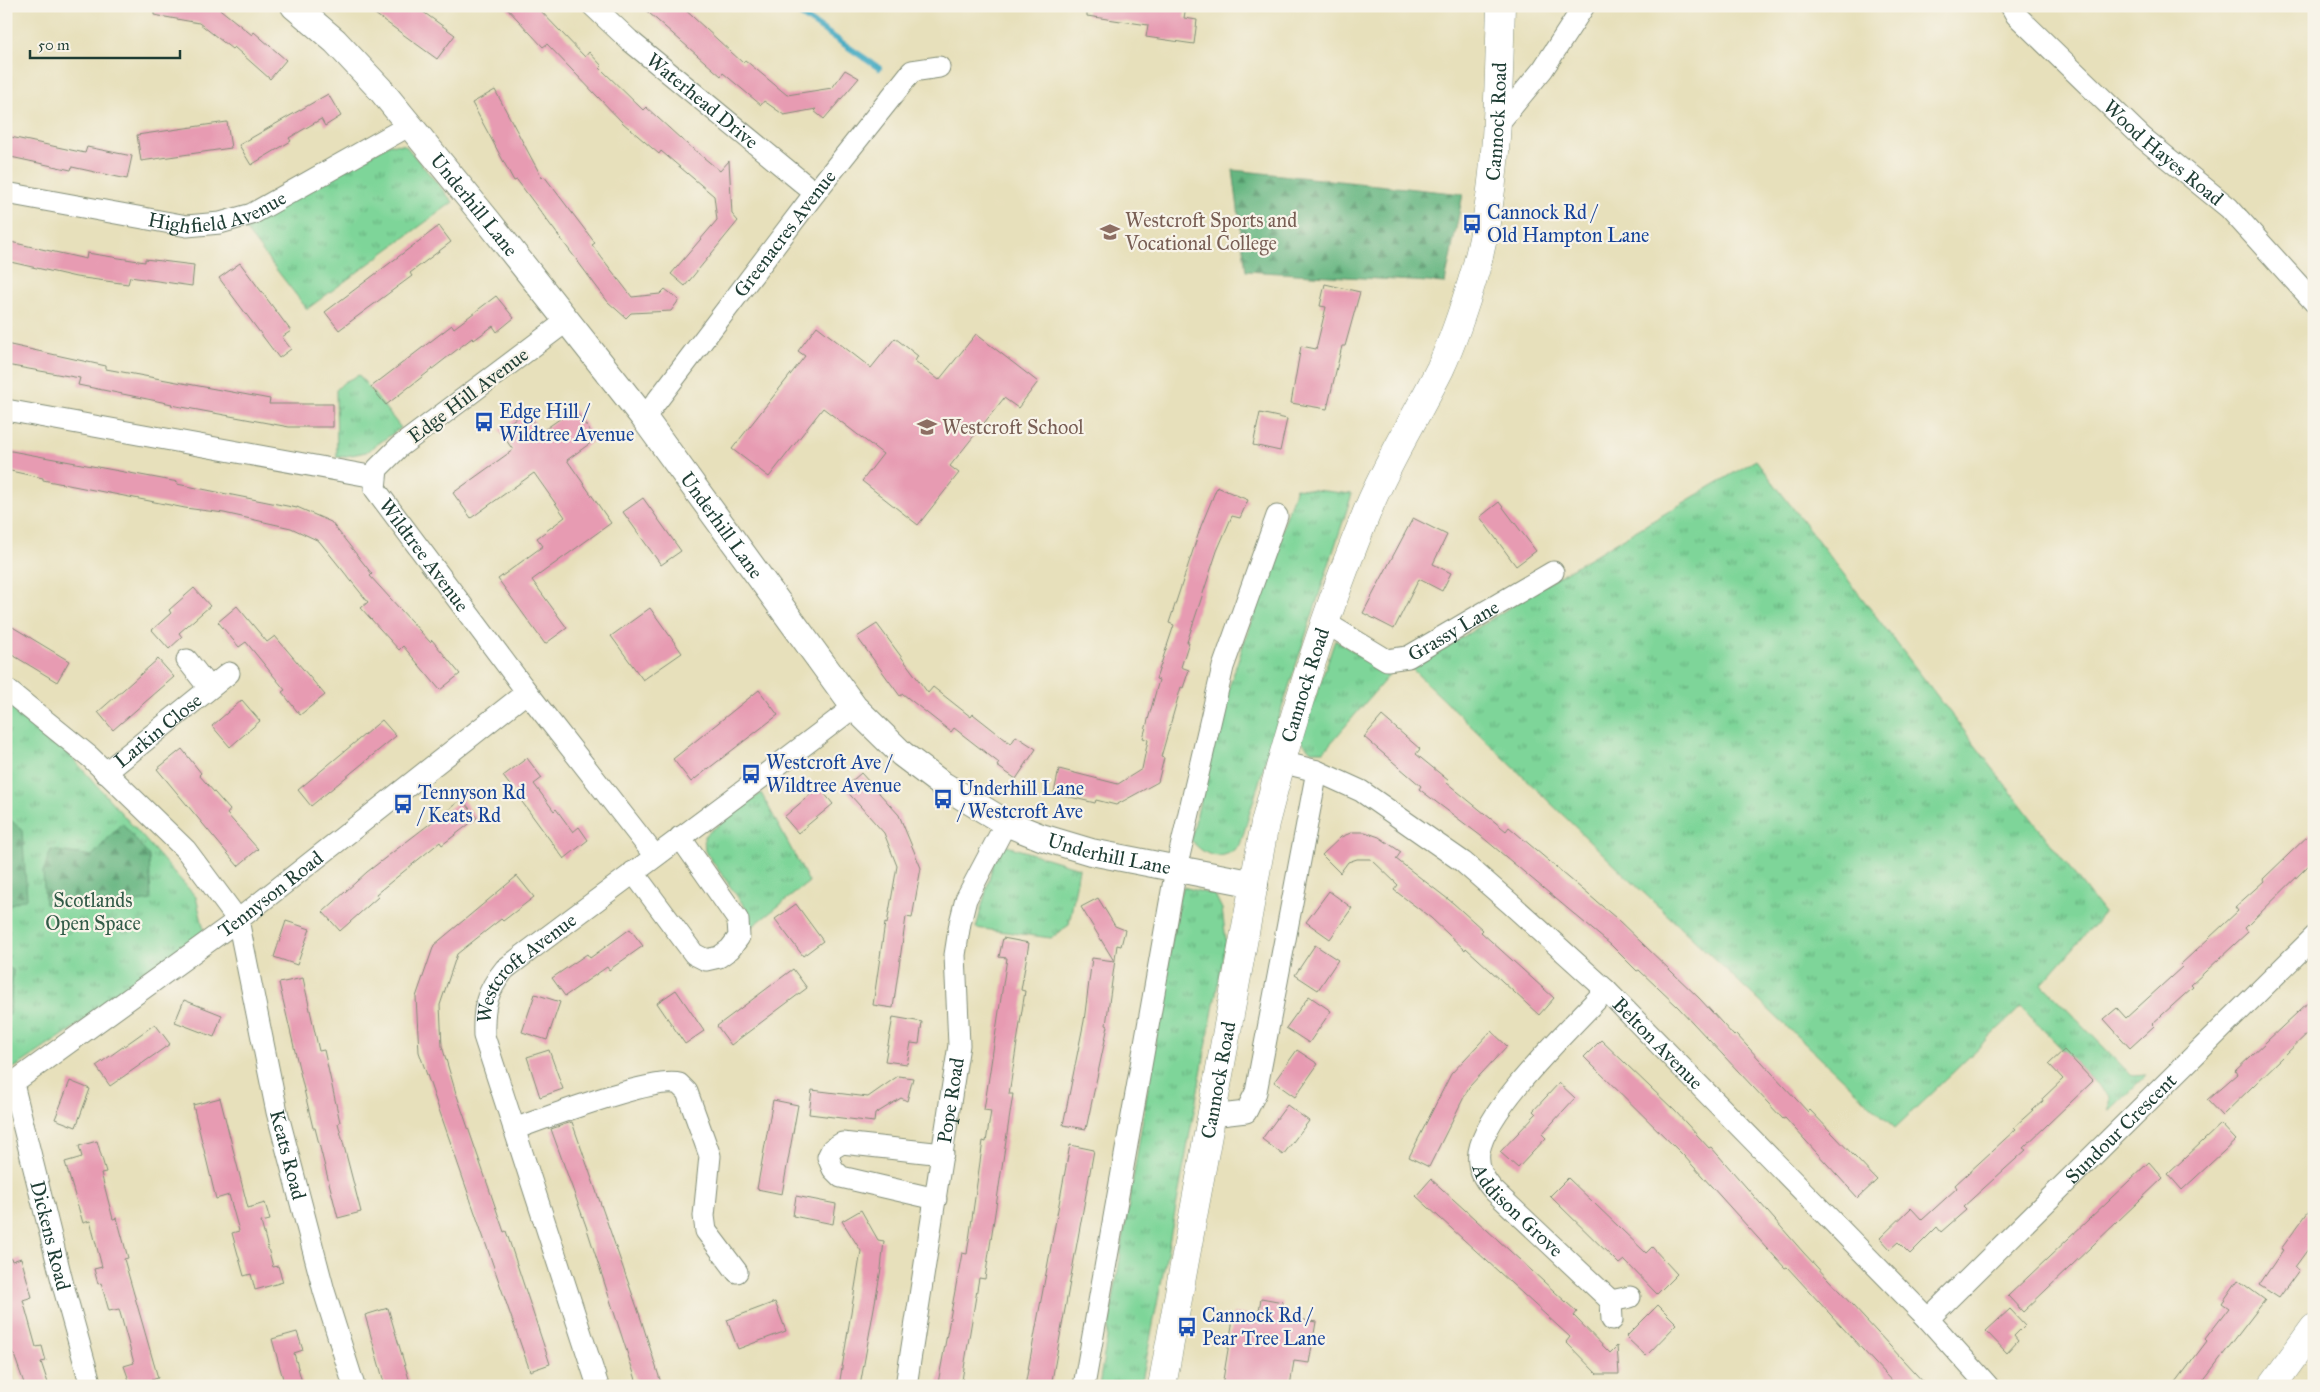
<svg xmlns="http://www.w3.org/2000/svg" width="2320" height="1392" viewBox="0 0 2320 1392" font-family="'IM FELL Great Primer',serif">
<defs>
<pattern id="grass-tufts" width="24" height="20" patternUnits="userSpaceOnUse" patternTransform="scale(1.25)"><rect width="24" height="20" fill="#7ed599"/><path d="M3 7l-1-3M5 7V3M7 7l1-3M15 17l-1-3M17 17v-4M19 17l1-3" fill="none" stroke="#67ae7e"/></pattern>
<pattern id="forest-firs" width="22" height="20" patternUnits="userSpaceOnUse" patternTransform="scale(1.25)"><rect width="22" height="20" fill="#66b681"/><path d="M5 1l3.5 6h-7zM16 11l3.5 6h-7z" fill="#53956a"/></pattern>
</defs>
<rect width="100%" height="100%" fill="#f7f3e8"/>
<filter id="ink" filterUnits="userSpaceOnUse"><feTurbulence type="fractalNoise" baseFrequency=".02" numOctaves="2"/><feDisplacementMap in="SourceGraphic" scale="10" xChannelSelector="R" yChannelSelector="G"/><feConvolveMatrix kernelMatrix="1 2 1 2 8 2 1 2 1" color-interpolation-filters="sRGB"/></filter>
<filter id="wash" filterUnits="userSpaceOnUse"><feTurbulence type="fractalNoise" baseFrequency=".0096" numOctaves="4" result="noise"/><feDisplacementMap in="SourceGraphic" scale="20" xChannelSelector="R" yChannelSelector="G"/><feGaussianBlur stdDeviation="1.12" result="paint"/><feColorMatrix in="noise" values="0 0 0 0 0 0 0 0 0 0 0 0 0 0 0 0 0 1.4 0 .05"/><feComposite in="paint" operator="in"/></filter>
<g filter="url(#wash)">
<rect width="100%" height="100%" fill="#e7e0bb"/>
<g fill="url(#grass-tufts)" stroke="#4e8966">
<polygon points="390,144 405,145 453,202 307,309 244,228"/>
<polygon points="359,375 401,428 366,452 337,458 336,390 344,382"/>
<polygon points="1756,460 2104,913 2042,984 2132,1076 2147,1075 2110,1111 2110,1098 2021,1007 1895,1128 1629,879 1412,669 1564,573"/>
<path d="M1296,488l56,6 -76,232 -36,119c-17,17 -34,13 -49,-5l31,-132z"/>
<polygon points="1335,640 1390,674 1324,751 1311,751 1301,740"/>
<polygon points="6,699 61,745 196,897 204,930 177,958 19,1065 6,1072"/>
<polygon points="761,793 809,882 748,930 747,910 705,851 704,836"/>
<polygon points="1004,845 1079,868 1069,925 1051,938 976,928 995,857"/>
<polygon points="1183,887 1215,895 1222,909 1226,940 1177,1202 1141,1386 1099,1386 1179,898"/>
</g>
<g fill="url(#forest-firs)" stroke="#427a5a">
<polygon points="1233,170 1463,194 1445,283 1246,271"/>
<polygon points="6,816 22,830 27,898 6,906"/>
<polygon points="122,823 149,856 151,900 108,906 45,904 43,872 51,850 92,856"/>
<polygon points="6,966 13,970 10,1013 6,1018"/>
</g>
<g fill="none" stroke-linecap="round" stroke-linejoin="round">
<polyline stroke="#43aac2" stroke-width="6" points="788,6 879,68"/>
</g>
<g id="blocks">
<g fill="#e79bb2">
<polygon points="154,6 216,6 252,35 254,32 286,60 270,79 234,47 232,49 199,23 154,15"/>
<polygon points="364,6 415,6 455,35 437,59"/>
<polygon points="505,6 536,6 585,57 589,52 602,66 600,68 643,110 646,107 681,139 720,171 729,161 732,214 738,221 685,286 671,274 717,220 714,196 661,151 659,154 623,123 547,44 543,47"/>
<polygon points="641,6 681,6 743,63 745,60 787,95 832,88 845,70 859,78 824,119 814,111 816,109 784,115 764,101 761,105 723,73 721,76"/>
<polygon points="1087,6 1186,6 1184,18 1197,20 1194,44 1146,37 1148,25 1087,16"/>
<polygon points="495,90 542,178 544,176 595,243 592,245 632,297 660,294 665,289 679,300 671,311 631,313 626,318 608,302 517,180 514,181 472,103"/>
<polygon points="328,94 341,116 325,126 321,119 289,138 291,141 251,165 239,145"/>
<polygon points="227,122 231,148 141,161 137,135"/>
<polygon points="6,136 85,153 87,147 132,156 127,179 72,167 71,170 6,156"/>
<polygon points="439,226 451,242 410,273 412,276 339,330 325,312"/>
<polygon points="6,241 86,259 87,253 145,262 145,259 194,265 192,286 130,277 128,284 76,277 6,261"/>
<polygon points="240,263 291,331 282,337 291,349 279,358 219,278"/>
<polygon points="1325,284 1360,292 1345,346 1342,346 1327,409 1291,403 1301,346 1316,349 1326,307 1320,306"/>
<polygon points="496,296 514,318 497,332 493,326 474,340 472,338 386,405 371,387 452,325 454,328"/>
<polygon points="817,326 871,368 895,338 918,356 915,361 939,380 976,334 1038,382 1018,408 1004,398 950,466 959,473 918,525 862,481 883,454 823,408 769,477 732,449 805,356 798,351"/>
<polygon points="6,344 106,366 106,369 270,399 269,404 333,404 333,427 289,427 171,405 172,404 78,385 80,378 6,365"/>
<polygon points="574,409 596,439 567,460 611,523 532,580 567,628 545,644 498,579 543,546 537,538 565,517 534,473 471,518 453,493 513,450 499,430 526,411 541,432"/>
<polygon points="1260,413 1287,419 1280,451 1253,445"/>
<polygon points="6,450 178,482 177,484 297,508 297,507 331,522 372,574 370,576 430,642 432,640 460,674 440,690 403,646 399,650 361,608 368,602 319,541 291,528 224,513 185,508 43,480 43,478 6,470"/>
<polygon points="1217,487 1248,500 1240,518 1232,516 1217,551 1187,642 1189,642 1181,667 1189,670 1183,688 1181,687 1161,757 1164,758 1158,782 1116,805 1096,800 1095,803 1054,793 1059,769 1118,784 1142,769 1148,740 1143,738 1159,680 1156,679 1174,625 1169,623 1201,526"/>
<polygon points="643,498 681,551 661,565 623,512"/>
<polygon points="1499,502 1536,551 1516,566 1480,517"/>
<polygon points="1413,518 1447,535 1433,564 1451,573 1442,591 1419,579 1394,629 1363,613"/>
<polygon points="194,588 210,606 179,633 182,637 169,649 152,630 171,613 169,610"/>
<polygon points="237,606 267,642 275,636 325,695 300,715 282,692 285,690 246,642 239,647 218,622"/>
<polygon points="650,608 682,653 643,680 611,636"/>
<polygon points="6,623 69,661 57,682 6,651"/>
<polygon points="877,624 928,693 933,687 971,717 973,714 1011,744 1016,736 1036,749 1016,779 997,766 999,763 954,728 951,732 903,694 900,696 857,637"/>
<polygon points="158,659 174,677 113,730 98,712"/>
<polygon points="759,690 778,715 691,782 673,759"/>
<polygon points="242,700 260,721 230,747 212,726"/>
<polygon points="1382,716 1420,749 1416,754 1449,781 1447,783 1506,831 1509,827 1616,918 1700,999 1734,1036 1736,1034 1808,1112 1810,1110 1877,1180 1858,1198 1785,1118 1783,1119 1678,1007 1639,970 1637,971 1611,945 1481,836 1419,789 1421,786 1364,737"/>
<polygon points="382,720 396,736 311,806 298,790"/>
<polygon points="182,749 201,773 199,775 230,810 227,814 258,849 238,866 157,769"/>
<polygon points="527,758 542,778 534,784 554,811 556,809 573,832 579,827 588,840 564,859 503,776"/>
<polygon points="861,773 899,815 921,868 912,918 906,917 893,1008 873,1005 885,923 887,924 897,866 884,833 844,788"/>
<polygon points="819,787 833,804 798,833 784,817"/>
<polygon points="462,799 477,818 442,845 440,842 376,894 378,897 340,931 323,912 367,872"/>
<polygon points="2314,830 2314,860 2245,928 2248,932 2191,985 2193,987 2152,1024 2154,1026 2130,1048 2104,1019 2117,1008 2126,1018 2182,967 2180,965 2238,911 2235,907 2264,881 2263,879"/>
<polygon points="1353,832 1365,832 1379,837 1401,852 1396,859 1453,903 1483,930 1481,932 1554,998 1539,1015 1466,948 1465,950 1431,918 1394,890 1398,885 1371,859 1357,859 1348,862 1340,873 1322,855 1341,837"/>
<polygon points="517,876 534,897 503,921 501,919 457,954 440,1005 442,1046 455,1090 504,1232 506,1231 550,1364 530,1371 419,1052 416,997 434,945"/>
<polygon points="1329,891 1352,908 1330,939 1306,922"/>
<polygon points="1098,898 1115,926 1125,930 1121,946 1117,945 1106,1025 1108,1026 1086,1129 1063,1125 1084,1021 1092,958 1114,961 1081,907"/>
<polygon points="796,904 823,941 803,956 775,919"/>
<polygon points="286,921 310,929 297,965 274,957"/>
<polygon points="630,929 643,946 609,970 607,967 565,996 552,978 587,954 590,958"/>
<polygon points="1003,938 1029,943 1021,990 1025,991 1009,1094 1013,1094 985,1279 979,1278 961,1386 952,1386 938,1383 962,1253 967,1254 983,1141 986,1142 991,1111 984,1110 1007,958 999,957"/>
<polygon points="1315,945 1338,960 1318,990 1295,975"/>
<polygon points="793,969 807,988 731,1045 717,1026"/>
<polygon points="303,978 319,1051 324,1050 340,1122 338,1123 361,1212 338,1218 315,1128 313,1128 279,983"/>
<polygon points="676,990 704,1031 685,1044 657,1003"/>
<polygon points="535,994 560,1002 547,1040 522,1032"/>
<polygon points="1309,996 1331,1011 1309,1043 1286,1028"/>
<polygon points="2314,997 2314,1027 2222,1116 2207,1100 2237,1074 2235,1071"/>
<polygon points="184,1000 222,1015 214,1037 175,1022"/>
<polygon points="893,1017 922,1022 919,1044 911,1043 907,1064 885,1061"/>
<polygon points="155,1024 170,1044 110,1086 96,1066"/>
<polygon points="1491,1031 1507,1046 1469,1087 1429,1167 1409,1157 1451,1074"/>
<polygon points="1601,1040 1675,1111 1709,1148 1711,1147 1803,1252 1927,1386 1896,1386 1787,1267 1785,1268 1684,1156 1584,1057"/>
<polygon points="549,1050 563,1089 540,1097 527,1057"/>
<polygon points="1297,1050 1318,1064 1295,1097 1274,1082"/>
<polygon points="2064,1050 2093,1081 2023,1148 2026,1150 1963,1207 1966,1210 1941,1232 1937,1227 1910,1254 1898,1242 1890,1249 1880,1238 1911,1208 1922,1220 1957,1188 1955,1185 2016,1129 2014,1127 2043,1101 2042,1099 2063,1079 2049,1064"/>
<polygon points="898,1076 913,1078 907,1101 901,1098 875,1114 874,1122 809,1114 812,1090 868,1097"/>
<polygon points="70,1081 90,1089 76,1127 55,1119"/>
<polygon points="1559,1083 1575,1098 1542,1134 1546,1138 1518,1168 1500,1152 1536,1114 1533,1111"/>
<polygon points="220,1098 248,1208 265,1203 270,1220 261,1222 273,1267 278,1266 283,1282 255,1290 251,1274 244,1276 232,1233 239,1231 229,1195 216,1199 193,1105"/>
<polygon points="773,1100 798,1105 782,1194 757,1189"/>
<polygon points="1287,1105 1309,1121 1283,1155 1262,1139"/>
<polygon points="572,1122 640,1316 662,1386 638,1386 586,1226 551,1129"/>
<polygon points="2221,1124 2236,1140 2182,1190 2168,1174"/>
<polygon points="97,1141 106,1172 101,1173 113,1219 117,1218 128,1258 124,1259 158,1378 131,1386 124,1366 134,1363 119,1309 109,1311 101,1283 98,1284 94,1269 102,1267 90,1221 83,1223 65,1162 82,1157 79,1146"/>
<polygon points="1070,1145 1094,1150 1051,1386 1025,1386"/>
<polygon points="2149,1162 2163,1178 2023,1312 2008,1296"/>
<polygon points="1568,1178 1646,1253 1652,1247 1677,1274 1657,1294 1624,1260 1619,1264 1550,1196"/>
<polygon points="1431,1179 1577,1312 1574,1316 1610,1353 1617,1346 1619,1374 1597,1374 1566,1342 1570,1337 1416,1196"/>
<polygon points="796,1196 836,1204 833,1224 793,1216"/>
<polygon points="2314,1204 2314,1241 2295,1267 2299,1270 2279,1298 2259,1285 2283,1250 2281,1249"/>
<polygon points="861,1210 878,1240 884,1241 881,1269 860,1386 839,1386 861,1251 842,1221"/>
<polygon points="11,1258 12,1261 21,1258 32,1297 23,1300 36,1347 42,1346 46,1361 41,1362 49,1386 25,1386 13,1352 6,1354 6,1259"/>
<polygon points="2238,1280 2265,1300 2199,1386 2173,1386 2207,1341 2205,1339 2229,1308 2222,1303"/>
<polygon points="1261,1298 1283,1302 1281,1316 1316,1322 1309,1363 1294,1361 1290,1386 1222,1386 1234,1313 1258,1317"/>
<polygon points="775,1302 786,1331 738,1349 727,1320"/>
<polygon points="1658,1305 1677,1324 1646,1356 1626,1337"/>
<polygon points="388,1308 411,1386 385,1386 365,1315"/>
<polygon points="2010,1309 2025,1325 2014,1336 2018,1341 2007,1353 1986,1331"/>
<polygon points="297,1332 303,1350 294,1353 303,1386 285,1386 272,1339"/>
</g>
</g>
</g>
<g filter="url(#ink)">
<use href="#blocks" fill-opacity="0" stroke="#838e78" stroke-width="1"/>
<g fill="none" stroke-linecap="round" stroke-linejoin="round">
<defs>
<g id="minor">
<path id="s1" d="M593,6l36,34 186,153"/>
<path id="s2" d="M2011,6l5,9 127,123 86,70 85,94"/>
<polyline points="1497,125 1543,69 1584,6"/>
<path id="s3" d="M6,193l181,33 33,-3 32,-9 158,-89"/>
<path id="s4" d="M568,320l-169,127 -22,22 -2,20 152,203 128,164"/>
<polyline points="6,410 375,477"/>
<path id="s5" d="M644,418l171,-225 97,-122 27,-4"/>
<path id="s6" d="M1326,623l61,37 21,-3 145,-85"/>
<polyline points="187,660 209,688"/>
<path id="s7" d="M6,689l84,68 96,93 52,70 39,192 47,179 30,95"/>
<path id="s8" d="M1281,762l36,9 44,20 102,71 48,42 95,86 322,329 60,67"/>
<path id="s9" d="M105,773l124,-100"/>
<polyline points="633,872 694,954 706,960 719,957 730,949 739,937 738,920 680,837"/>
<path id="s10" d="M1606,990c-33,36 -119,116 -127,162 -2,16 4,26 14,38l118,111"/>
<path id="s11" d="M13,1084l50,201 28,101"/>
<path id="s12" d="M6,1088l232,-168 289,-228"/>
<polyline points="1212,1116 1246,1112 1256,1092 1317,771"/>
<path d="M514,1129c29,-10 141,-53 165,-45l8,8 23,64 -6,60 2,15 31,41"/>
<polyline points="936,1199 841,1177 833,1169 828,1157 832,1149 842,1143 943,1154"/>
<path id="s13" d="M1928,1319l386,-382"/>
<polyline points="1612,1320 1611,1301 1630,1297"/>
<path id="s14" d="M598,1386l-114,-350c-1,-29 2,-44 21,-67 116,-88 234,-173 349,-262"/>
<path id="s15" d="M906,1386l53,-341 -4,-90 5,-32 6,-24 40,-76"/>
<polyline points="1084,1386 1176,869 1223,667 1277,516"/>
</g>
<g id="tertiary">
<path id="s16" d="M294,6l41,35 45,48 108,132 156,197 210,289 48,47 41,31 63,38 35,14 50,15 164,32"/>
</g>
<polyline id="secondary" points="2272,1386 2314,1328"/>
<g id="trunk">
<path id="s17" d="M1162,1386l103,-563c28,-109 63,-219 107,-323 20,-45 46,-87 68,-131 15,-32 26,-67 36,-101 23,-85 22,-174 25,-262"/>
</g>
</defs>
<use href="#minor" stroke="#838e78" stroke-width="23"/>
<use href="#tertiary" stroke="#838e78" stroke-width="28"/>
<use href="#secondary" stroke="#838e78" stroke-width="29"/>
<use href="#trunk" stroke="#838e78" stroke-width="29"/>
<use href="#minor" stroke="#fff" stroke-width="21"/>
<use href="#tertiary" stroke="#fff" stroke-width="26"/>
<use href="#secondary" stroke="#fff" stroke-width="28"/>
<use href="#trunk" stroke="#fff" stroke-width="28"/>
</g>
</g>
<defs>
<symbol id="bus-bare" viewBox="-9 -9 18 18"><path d="M-5-6H5V4H4V6H2V4H-2V6H-4V4H-5ZM-3.5-4V0h7V-4ZM-3.5 1.2v1.5H-2V1.2ZM2 1.2v1.5H3.5V1.2Z" fill="#1a4fb4" stroke="#f7f3e8" stroke-width="2.5" paint-order="stroke"/></symbol>
<symbol id="school-bare" viewBox="-9 -9 18 18"><path d="M0-5L7-2L0 1L-7-2ZM-4 1L0 2.5L4 1V4Q0 6-4 4Z" fill="#8d6e63" stroke="#f7f3e8" stroke-width="2.5" paint-order="stroke"/></symbol>
</defs>
<g fill-rule="evenodd">
<use href="#bus-bare" x="1458" y="210" width="28" height="28"/>
<use href="#school-bare" x="1096" y="218" width="28" height="28"/>
<use href="#bus-bare" x="470" y="408" width="28" height="28"/>
<use href="#school-bare" x="913" y="413" width="28" height="28"/>
<use href="#bus-bare" x="737" y="760" width="28" height="28"/>
<use href="#bus-bare" x="929" y="785" width="28" height="28"/>
<use href="#bus-bare" x="389" y="790" width="28" height="28"/>
<use href="#bus-bare" x="1173" y="1313" width="28" height="28"/>
</g>
<g text-anchor="middle" stroke-width="4.5" stroke-linejoin="round" paint-order="stroke">
<g font-size="20" fill="#1f3d34" stroke="#f7f3e8">
<text dy="7" stroke="none"><textPath href="#s1" startOffset="145">Waterhead Drive</textPath></text>
<text dy="7" stroke="none"><textPath href="#s17" startOffset="1316">Cannock Road</textPath></text>
<text dy="7" stroke="none"><textPath href="#s2" startOffset="212">Wood Hayes Road</textPath></text>
<text dy="7" stroke="none"><textPath href="#s3" startOffset="216">Highfield Avenue</textPath></text>
<text dy="7" stroke="none"><textPath href="#s16" startOffset="269">Underhill Lane</textPath></text>
<text dy="7" stroke="none"><textPath href="#s5" startOffset="232">Greenacres Avenue</textPath></text>
<text transform="translate(468 395) rotate(-37)" y="7">Edge Hill Avenue</text>
<text dy="7" stroke="none"><textPath href="#s16" startOffset="674">Underhill Lane</textPath></text>
<text dy="7" stroke="none"><textPath href="#s4" startOffset="345">Wildtree Avenue</textPath></text>
<text dy="7" stroke="none"><textPath href="#s6" startOffset="145">Grassy Lane</textPath></text>
<text dy="7" stroke="none"><textPath href="#s17" startOffset="716">Cannock Road</textPath></text>
<text dy="7" stroke="none"><textPath href="#s9" startOffset="68">Larkin Close</textPath></text>
<text dy="7" stroke="none"><textPath href="#s16" startOffset="1199">Underhill Lane</textPath></text>
<text dy="7" stroke="none"><textPath href="#s12" startOffset="328">Tennyson Road</textPath></text>
<text dy="7" stroke="none"><textPath href="#s14" startOffset="454">Westcroft Avenue</textPath></text>
<text dy="7" stroke="none"><textPath href="#s8" startOffset="476">Belton Avenue</textPath></text>
<text dy="7" stroke="none"><textPath href="#s17" startOffset="311">Cannock Road</textPath></text>
<text dy="7" stroke="none"><textPath href="#s15" startOffset="289">Pope Road</textPath></text>
<text dy="7" stroke="none"><textPath href="#s13" startOffset="271">Sundour Crescent</textPath></text>
<text dy="7" stroke="none"><textPath href="#s7" startOffset="569">Keats Road</textPath></text>
<text dy="7" stroke="none"><textPath href="#s10" startOffset="281">Addison Grove</textPath></text>
<text dy="7" stroke="none"><textPath href="#s11" startOffset="156">Dickens Road</textPath></text>
</g>
<g font-size="20" fill="#164399" stroke="#f7f3e8" text-anchor="start">
<text x="1487" y="219">Cannock Rd /<tspan x="1487" dy="23">Old Hampton Lane</tspan></text>
<text x="499" y="418">Edge Hill /<tspan x="499" dy="23">Wildtree Avenue</tspan></text>
<text x="766" y="769">Westcroft Ave /<tspan x="766" dy="23">Wildtree Avenue</tspan></text>
<text x="958" y="795">Underhill Lane<tspan x="958" dy="23">/ Westcroft Ave</tspan></text>
<text x="418" y="799">Tennyson Rd<tspan x="418" dy="23">/ Keats Rd</tspan></text>
<text x="1202" y="1322">Cannock Rd /<tspan x="1202" dy="23">Pear Tree Lane</tspan></text>
</g>
<g font-size="20" fill="#785e54" stroke="#f7f3e8" text-anchor="start">
<text x="1125" y="227">Westcroft Sports and<tspan x="1125" dy="23">Vocational College</tspan></text>
<text x="942" y="434">Westcroft School</text>
</g>
<g font-size="20" fill="#325b48" stroke="#f7f3e8">
<text x="93" y="907">Scotlands<tspan x="93" dy="23">Open Space</tspan></text>
</g>
</g>
<rect width="2320" height="1392" fill="none" stroke="#f7f3e8" stroke-width="25"/>
<path d="M30 50v8h150v-8" fill="none" stroke="#1f3d34" stroke-width="2.5"/>
<text x="38" y="50" font-size="15" fill="#1f3d34" stroke="#f7f3e8" stroke-width="4" paint-order="stroke">50 m</text>
</svg>
